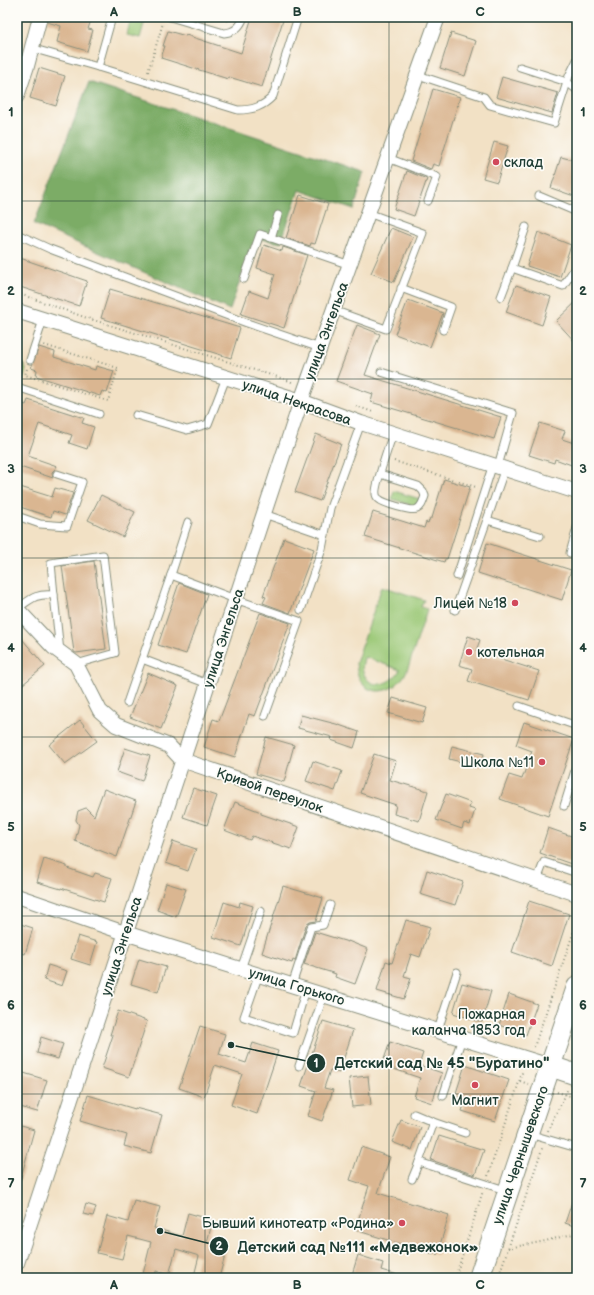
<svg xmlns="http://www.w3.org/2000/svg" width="594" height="1295" viewBox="0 0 594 1295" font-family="'Balsamiq Sans',sans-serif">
<rect width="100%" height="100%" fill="#fdfcf7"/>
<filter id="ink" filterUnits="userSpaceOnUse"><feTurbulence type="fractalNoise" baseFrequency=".025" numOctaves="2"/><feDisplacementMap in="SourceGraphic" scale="8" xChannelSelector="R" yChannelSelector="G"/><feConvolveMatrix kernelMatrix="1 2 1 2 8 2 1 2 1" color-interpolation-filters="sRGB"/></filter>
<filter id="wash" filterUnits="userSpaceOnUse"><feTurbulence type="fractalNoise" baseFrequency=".012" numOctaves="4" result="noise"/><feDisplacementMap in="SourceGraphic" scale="16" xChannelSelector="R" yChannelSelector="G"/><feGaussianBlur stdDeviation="0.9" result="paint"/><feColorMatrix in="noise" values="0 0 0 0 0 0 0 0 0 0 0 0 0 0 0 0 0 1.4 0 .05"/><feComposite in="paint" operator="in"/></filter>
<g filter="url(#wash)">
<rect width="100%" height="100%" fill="#f2e1c5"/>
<g fill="#9ac775" stroke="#5c8254" fill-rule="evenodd">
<polygon points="131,17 145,20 140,38 127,35"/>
<polygon points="17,343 22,344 20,349 22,350 18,362 23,364 26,369 24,377 17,375"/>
<polygon points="394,491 420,499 419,503 414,506 392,499"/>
<path d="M382,586l42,14 -3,7 6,2c-4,14 -9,28 -13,41 -4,10 -6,23 -14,31 -7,8 -20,13 -31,8 -10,-5 -12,-15 -13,-26zM364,658l1,-1 35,13c-8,13 -28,22 -36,4 -3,-5 -1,-11 0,-16z"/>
</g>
<polygon fill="#7bac66" stroke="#4d744d" points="89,82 365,172 354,209 299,190 281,243 260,239 252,245 230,310 34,224"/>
<g id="blocks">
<g fill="#dab691">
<polygon points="48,17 92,17 88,29 93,30 87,51 57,42 61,26 47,22"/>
<polygon points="252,17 284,17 262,87 229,77 228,79 161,58 165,46 163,46 168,31 186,36 186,35 241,53"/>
<polygon points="451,33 476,41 465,76 440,68"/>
<polygon points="39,68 65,76 56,106 30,98"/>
<polygon points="502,77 558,93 552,113 496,97"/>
<polygon points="433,89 460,97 439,166 433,164 431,169 411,161"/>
<polygon points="494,142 508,146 497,182 483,178"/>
<polygon points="561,157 577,161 577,197 551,188"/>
<polygon points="407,171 427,179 414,216 394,209"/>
<polygon points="300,195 328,204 315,244 311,243 310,246 286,238"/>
<polygon points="391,228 413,237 394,282 371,273"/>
<polygon points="538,232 571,245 560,277 527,266"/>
<polygon points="264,245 282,251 283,247 307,255 284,328 241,314 249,291 268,298 275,274 257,268"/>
<polygon points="17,257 87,281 79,306 17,286"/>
<polygon points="516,285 551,297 542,325 506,312"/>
<polygon points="110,289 240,328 231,358 101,318"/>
<polygon points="408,300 443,313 430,347 395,334"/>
<polygon points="577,301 577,344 556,321"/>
<polygon points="357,325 380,334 365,375 501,417 494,439 371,402 373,394 336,381"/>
<polygon points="39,347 55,352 54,357 95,370 96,366 114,371 107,393 102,391 100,396 36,376 37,370 31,368"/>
<polygon points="28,400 84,418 82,423 94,427 87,449 69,443 72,435 39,424 28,456 57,466 55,469 52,472 53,478 17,466 17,402 26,405"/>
<polygon points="540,423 565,431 562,439 577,444 577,467 555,459 554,463 529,455"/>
<polygon points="316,434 341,444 320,501 295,492"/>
<polygon points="444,479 470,487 447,559 445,559 444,562 365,537 373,512 424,528 426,522 428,523 430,518 432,518"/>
<polygon points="17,486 52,497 55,488 73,493 65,515 53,511 51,517 17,506"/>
<polygon points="101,495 135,512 123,537 88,520"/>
<polygon points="284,538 314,549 290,613 263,603 266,597 263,596"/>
<polygon points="487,543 571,570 562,600 478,573"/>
<polygon points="94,561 106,649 76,653 74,652 62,566"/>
<polygon points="179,583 207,594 186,654 158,645"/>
<polygon points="260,613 290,623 255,716 249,714 235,757 204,747 213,719 219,721"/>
<polygon points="17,633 45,666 17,689"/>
<polygon points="468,636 480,640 476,651 539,671 529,700 468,681 472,669 459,665"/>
<polygon points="148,673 178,686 161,729 130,717"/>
<polygon points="393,698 427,708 422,723 388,713"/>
<polygon points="301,715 336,724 359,732 354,748 331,740 332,737 298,728"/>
<polygon points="80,720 97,741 65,764 49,745"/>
<polygon points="524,722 574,739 548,816 500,799 509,775 522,779 532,751 516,745"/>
<polygon points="266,737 294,745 284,782 256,774"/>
<polygon points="452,746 484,754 481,767 449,759"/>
<polygon points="125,748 150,756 142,781 117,772"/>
<polygon points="374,754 396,761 390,780 428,791 419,821 394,814 396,805 360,793"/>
<polygon points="313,761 342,771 335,791 306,781"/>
<polygon points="193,788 217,796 207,825 183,817"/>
<polygon points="104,789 136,801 117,857 75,841 79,825 76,820 78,811 86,808 94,816"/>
<polygon points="446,794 471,803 469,808 475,810 470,825 464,823 462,829 436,820"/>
<polygon points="235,802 261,812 261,814 299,827 291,849 252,836 250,840 224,830"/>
<polygon points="548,828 577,838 577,866 540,853"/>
<polygon points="173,841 196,849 188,871 166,863"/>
<polygon points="44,859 67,866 67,868 93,877 95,873 112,878 104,902 61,888 61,889 37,882"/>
<polygon points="427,870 463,882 455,905 420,894"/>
<polygon points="166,883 186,889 176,917 157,910"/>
<polygon points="283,886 323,898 316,921 310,922 306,925 295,961 293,960 292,963 262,953 272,921"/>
<polygon points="529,901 569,914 552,966 512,952"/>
<polygon points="224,902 239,907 240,902 253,906 241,946 213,937"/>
<polygon points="406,920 430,927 420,957 411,954 404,976 411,978 404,999 377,991 386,961 392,963"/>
<polygon points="17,923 33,928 25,954 17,952"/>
<polygon points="315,932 348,942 348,941 368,949 355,984 335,977 336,974 304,964"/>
<polygon points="78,936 97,942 90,965 71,959"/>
<polygon points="139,959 166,967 158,992 131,984"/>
<polygon points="48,965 67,971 62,986 44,980"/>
<polygon points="462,983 491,991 482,1022 453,1013"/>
<polygon points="509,994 537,1004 526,1035 499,1025"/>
<polygon points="118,1011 147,1021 129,1077 102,1068 113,1035 110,1035"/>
<polygon points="323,1021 353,1030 339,1073 330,1070 324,1088 333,1090 322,1121 308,1116 316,1091 301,1086"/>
<polygon points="200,1026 225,1034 219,1054 246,1063 253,1043 278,1051 257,1114 231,1105 242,1074 215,1065 204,1097 179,1088"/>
<polygon points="41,1037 63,1044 58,1059 37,1053"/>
<polygon points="390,1042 423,1053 419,1065 442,1073 432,1103 414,1097 420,1078 382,1065"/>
<polygon points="465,1065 509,1080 495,1121 462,1111 466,1099 455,1096"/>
<polygon points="17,1071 47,1080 37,1112 17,1106"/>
<polygon points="368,1076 371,1105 352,1107 349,1078"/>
<polygon points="88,1095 135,1109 135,1108 162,1115 151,1153 124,1146 127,1135 80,1121"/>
<polygon points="401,1120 420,1127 412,1150 392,1142"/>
<polygon points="17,1125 34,1130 20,1181 17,1180"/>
<polygon points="439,1136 484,1150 475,1175 431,1160"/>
<polygon points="361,1147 390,1157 378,1193 449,1215 437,1255 355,1230 369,1186 350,1180"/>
<polygon points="575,1193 577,1194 577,1227 565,1223"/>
<polygon points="134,1200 160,1207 154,1228 182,1236 188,1213 213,1220 207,1242 227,1248 219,1278 201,1278 194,1276 199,1256 176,1249 169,1275 156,1271 155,1278 142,1278 151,1242 128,1236 122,1259 97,1253 107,1216 128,1222"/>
<polygon points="86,1204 96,1207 93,1216 83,1214"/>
<polygon points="358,1255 383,1263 381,1270 401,1276 400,1278 351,1278"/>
</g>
</g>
</g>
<g filter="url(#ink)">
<use href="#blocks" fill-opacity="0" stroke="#888f7c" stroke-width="1"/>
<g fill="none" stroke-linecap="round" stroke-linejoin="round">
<defs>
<g id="lane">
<path d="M170,17l54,16c11,-1 16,-6 20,-16"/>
<path d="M31,48l67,19 140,43c14,0 25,-3 35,-14l25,-79"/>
<polyline points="98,67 112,17"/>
<polyline points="520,67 567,82 577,90"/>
<polyline points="418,75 484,97 490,105 554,123 569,76 577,60"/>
<polyline points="388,158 437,177 428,201"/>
<polyline points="539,196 577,212"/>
<polyline points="526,227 512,268 563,286 577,265"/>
<polyline points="17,234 50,249 247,323 320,348"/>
<polyline points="271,238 278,215"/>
<polyline points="244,279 260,234 350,265"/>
<polyline points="401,288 451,307 443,330"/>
<polyline points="501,297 512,268"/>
<polyline points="333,310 386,329 423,233 368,213"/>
<polyline points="30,360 43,320"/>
<polyline points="381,372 513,413 498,466"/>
<polyline points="17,387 99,414"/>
<polyline points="136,415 187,430 208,424 226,378"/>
<polyline points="505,468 487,520 540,536"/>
<path d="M380,474l38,12 5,5 2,5c-2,5 -3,11 -8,13 -5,3 -34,-6 -38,-10 -2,-1 -3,-4 -3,-5 -2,-7 14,-51 17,-61"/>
<polyline points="264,514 325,535"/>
<polyline points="17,516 40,524 67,526 82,482 57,474"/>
<polyline points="188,522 171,575 235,599 299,621 265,716"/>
<polyline points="570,553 577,528"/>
<polyline points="457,576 493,464"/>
<polyline points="54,595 51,563 103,555 115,653 76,664"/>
<path d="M17,609c14,-10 19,-16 37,-14l6,57"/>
<polyline points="301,610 322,549 330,508 361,423"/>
<polyline points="455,610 487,520"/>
<polyline points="142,659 208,684"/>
<polyline points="127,703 171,575"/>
<polyline points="519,706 577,726"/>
<polyline points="564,806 577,764"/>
<polyline points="537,880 544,862 571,871"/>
<polyline points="241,969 261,911"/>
<polyline points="259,974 244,1017 293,1033 306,989"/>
<polyline points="292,985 311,927 323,925 330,905"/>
<polyline points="438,1030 457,972"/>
<polyline points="299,1066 324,995"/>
<polyline points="443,1096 462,1038"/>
<polyline points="414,1114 433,1122"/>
<polyline points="465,1133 433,1122 419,1162 508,1191"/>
<polyline points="529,1134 577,1148"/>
<polyline points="412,1179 419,1162"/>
</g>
<g id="street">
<polyline points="17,96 27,66 40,17"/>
<polyline points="17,311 301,401 361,423 577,492"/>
<polyline points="17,609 53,647 76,664 100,711 116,725 169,746 182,760 577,894"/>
<polyline points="17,896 125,933 550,1066"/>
<polyline points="17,1263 301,401 438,17"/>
</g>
<g id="secondary">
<polyline points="550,1066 577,1075"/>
<polyline points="479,1278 577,987"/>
</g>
</defs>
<use href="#lane" stroke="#888f7c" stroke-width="9"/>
<use href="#street" stroke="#888f7c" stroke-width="16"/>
<use href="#secondary" stroke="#888f7c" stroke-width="22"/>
<g stroke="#888f7c" stroke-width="2" stroke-dasharray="1 3" stroke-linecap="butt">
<polyline points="225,17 228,23"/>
<polyline points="148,72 163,23"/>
<polyline points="17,293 87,318 287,380 294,383"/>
<polyline points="27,369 25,375 108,401 118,368 44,345"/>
<polyline points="356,406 373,412"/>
<polyline points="394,461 476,487"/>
<polyline points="534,1047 577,922"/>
<polyline points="520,1081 528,1084"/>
<polyline points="557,1092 577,1098"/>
<path d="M548,1131c5,-15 15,-28 20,-43"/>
<polyline points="488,1176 523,1070"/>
<polyline points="508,1248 541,1242 573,1234 577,1235"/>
<polyline points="455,1278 483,1191"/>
<polyline points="498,1278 543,1146"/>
</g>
<use href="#lane" stroke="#fff" stroke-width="7"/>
<use href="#street" stroke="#fff" stroke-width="14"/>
<use href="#secondary" stroke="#fff" stroke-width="20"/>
</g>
</g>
<path fill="none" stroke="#1f3d34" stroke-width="1" stroke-opacity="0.55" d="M205,17v1261M389,17v1261M17,201h560M17,379h560M17,558h560M17,737h560M17,916h560M17,1094h560"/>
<g fill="#d1495b" stroke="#fdfcf7" stroke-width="1.5">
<circle cx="496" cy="162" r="4"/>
<circle cx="515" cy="603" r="4"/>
<circle cx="469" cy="652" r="4"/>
<circle cx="542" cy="762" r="4"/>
<circle cx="533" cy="1022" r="4"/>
<circle cx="475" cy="1085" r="4"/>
<circle cx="402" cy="1223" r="4"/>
</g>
<g text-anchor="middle" stroke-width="3.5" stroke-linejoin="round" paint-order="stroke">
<g font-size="14" fill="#1f3d34" stroke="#fdfcf7" text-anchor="end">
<text x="504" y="167" text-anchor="start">склад</text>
<text x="507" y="608">Лицей №18</text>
<text x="477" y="657" text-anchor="start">котельная</text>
<text x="534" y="767">Школа №11</text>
<text x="525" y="1019">Пожарная<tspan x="525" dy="16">каланча 1853 год</tspan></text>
<text x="475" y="1105" text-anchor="middle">Магнит</text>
<text x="394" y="1228">Бывший кинотеатр «Родина»</text>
</g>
<g font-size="14" fill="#1f3d34" stroke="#fdfcf7">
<text transform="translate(326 331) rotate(-70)" y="5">улица Энгельса</text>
<text transform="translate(297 402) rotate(19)" y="5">улица Некрасова</text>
<text transform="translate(223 638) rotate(-72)" y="5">улица Энгельса</text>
<text transform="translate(270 790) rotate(19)" y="5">Кривой переулок</text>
<text transform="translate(121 946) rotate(-72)" y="5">улица Энгельса</text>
<text transform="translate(297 986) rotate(17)" y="5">улица Горького</text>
<text transform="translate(520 1155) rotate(-71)" y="5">улица Чернышевского</text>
</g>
</g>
<path fill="none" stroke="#1f3d34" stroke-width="1.5" d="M231 1045L316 1063M160 1231L219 1246"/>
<g fill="#1f3d34" stroke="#fdfcf7" stroke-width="1.5">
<circle cx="231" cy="1045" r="4"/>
<circle cx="160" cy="1231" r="4"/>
<circle cx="316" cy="1063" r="10"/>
<circle cx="219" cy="1246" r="10"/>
</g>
<g font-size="12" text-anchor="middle" font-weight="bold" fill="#fff">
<text x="316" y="1067">1</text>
<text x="219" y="1250">2</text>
</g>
<g font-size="15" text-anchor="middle" font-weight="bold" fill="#1f3d34" stroke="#fdfcf7" stroke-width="3.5" stroke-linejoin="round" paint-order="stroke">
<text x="442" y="1068">Детский сад № 45 "Буратино"</text>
<text x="358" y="1252">Детский сад №111 «Медвежонок»</text>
</g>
<rect width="594" height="1295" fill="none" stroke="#fdfcf7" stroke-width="44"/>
<rect x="22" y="22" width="550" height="1251" fill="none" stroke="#1f3d34" stroke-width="1.5"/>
<g font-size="13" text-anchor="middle" font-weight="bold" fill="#1f3d34">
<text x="114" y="16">A</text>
<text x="297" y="16">B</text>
<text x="480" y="16">C</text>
<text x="11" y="116">1</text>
<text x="583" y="116">1</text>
<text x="11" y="295">2</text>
<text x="583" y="295">2</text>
<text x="11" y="473">3</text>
<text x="583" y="473">3</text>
<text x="11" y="652">4</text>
<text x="583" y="652">4</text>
<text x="11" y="831">5</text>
<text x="583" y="831">5</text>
<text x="11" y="1009">6</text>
<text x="583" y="1009">6</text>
<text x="11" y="1188">7</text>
<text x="583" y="1188">7</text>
<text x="114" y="1289">A</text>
<text x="297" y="1289">B</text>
<text x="480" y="1289">C</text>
</g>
</svg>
